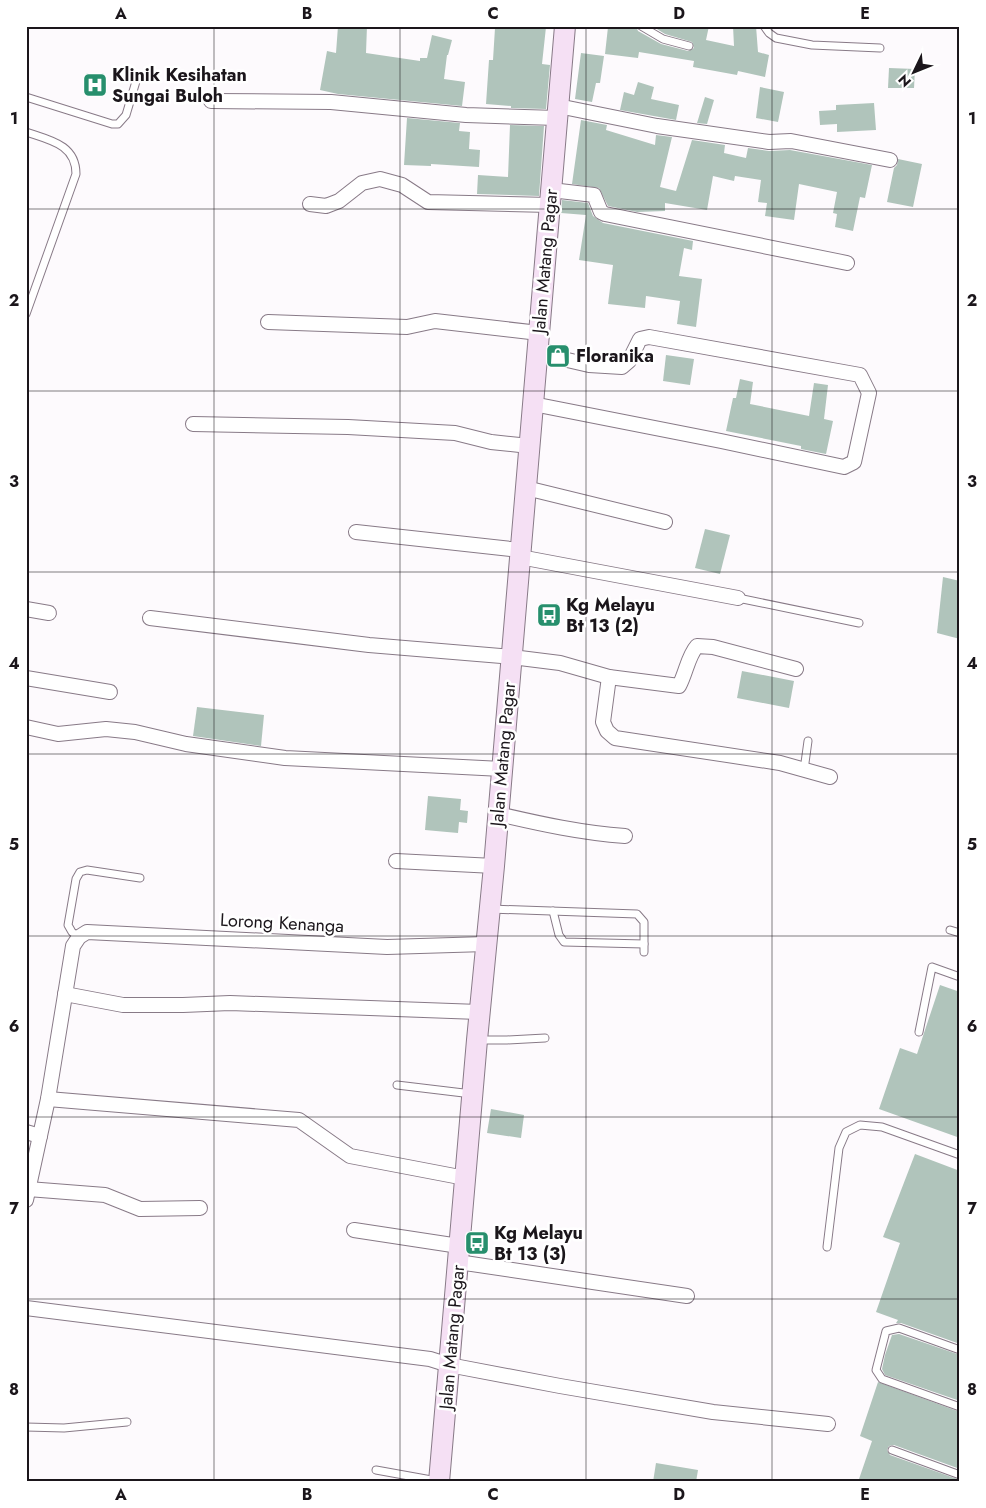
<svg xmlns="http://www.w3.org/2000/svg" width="986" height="1508" viewBox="0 0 986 1508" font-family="Jost,sans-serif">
<rect width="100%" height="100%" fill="#fdfafd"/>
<g fill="#b0c4bb">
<polygon points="338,26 367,26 366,53 420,61 420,58 427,58 432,35 452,40 448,55 447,55 444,79 465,82 462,106 338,94 320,90 327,51 336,53"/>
<polygon points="508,26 546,27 542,64 550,65 546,109 511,108 511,106 486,104 489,60 493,60 495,28 508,29"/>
<polygon points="629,26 636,26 638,31 661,44 688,51 694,48 692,42 665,34 652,26 709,26 706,40 734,46 733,26 756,26 758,52 769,55 765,77 738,71 737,75 693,67 694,61 639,52 638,58 605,54 608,27 629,29"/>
<polygon points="581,53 604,56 600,83 596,83 592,102 575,99"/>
<polygon points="889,68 915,69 914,88 888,88"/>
<polygon points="638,82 654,87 651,99 679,105 676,120 620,110 624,92 634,95"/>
<polygon points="760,87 784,92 778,122 756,118"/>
<polygon points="705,97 714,100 707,124 697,123"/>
<polygon points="874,103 876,130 837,132 837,124 820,125 819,111 836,110 836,105"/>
<polygon points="407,118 460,123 459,131 470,132 469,149 480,150 479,167 431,164 431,166 404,165"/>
<polygon points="581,120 607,125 606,130 655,145 656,135 672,137 660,187 676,191 692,140 725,145 724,153 746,158 748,148 769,151 790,150 872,165 865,198 860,197 853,231 835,227 837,214 833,213 837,192 799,184 794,220 765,216 767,203 758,202 761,180 735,176 734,181 713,176 707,210 665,203 665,211 637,212 608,206 599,188 572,184"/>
<polygon points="510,125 544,126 539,196 477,194 478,175 508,177"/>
<polygon points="898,159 922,164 913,207 887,202 894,168 897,165"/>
<polygon points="562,200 588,203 593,216 603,223 693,241 692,250 684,248 679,276 702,279 696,327 677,324 680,301 646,296 645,308 608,304 613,265 579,260 586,215 561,213"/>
<polygon points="666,355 694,359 690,385 663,381"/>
<polygon points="740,379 753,382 750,404 809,416 814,383 828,385 824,419 833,421 826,454 801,449 801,446 726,431 733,398 736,398"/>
<polygon points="705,529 730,535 720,574 695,568"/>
<polygon points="943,577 960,581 960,639 937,633"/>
<polygon points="742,671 794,681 789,708 737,698"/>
<polygon points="197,707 264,715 261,746 193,736"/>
<polygon points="428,796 461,799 460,810 468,811 467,823 459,822 458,833 425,830"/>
<polygon points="940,985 960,992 960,1138 879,1109 900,1048 917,1054"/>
<polygon points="491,1109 524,1115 521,1138 487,1133"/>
<polygon points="915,1154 960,1171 960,1344 901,1323 896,1323 898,1320 876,1312 900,1243 883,1237"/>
<polygon points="899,1334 960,1355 960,1401 885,1375 882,1369 885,1355 892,1335"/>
<polygon points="878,1382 960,1412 960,1469 894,1445 889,1446 887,1450 890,1455 960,1480 960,1482 858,1482 872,1441 860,1436"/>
<polygon points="656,1463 698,1470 696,1482 653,1482"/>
</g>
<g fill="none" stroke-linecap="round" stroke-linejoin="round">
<defs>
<g id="service">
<polyline points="641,26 663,39 689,46"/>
<polyline points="764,26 769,33 776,38 812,45 880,48"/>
<polyline points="26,97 112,124 118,124 126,115 137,78"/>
<path d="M26,132c23,8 50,12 50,42l-50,140"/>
<polyline points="738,598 859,623"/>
<polyline points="804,770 808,741"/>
<polyline points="490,909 637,914 644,922 644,952"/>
<polyline points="553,911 559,935 564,942 644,944"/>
<polyline points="950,930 960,933"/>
<polyline points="79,937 72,932 68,925 76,879 80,872 87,870 140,878"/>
<polyline points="919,1032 932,967 960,977"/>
<polyline points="478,1040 507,1040 545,1038"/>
<polyline points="397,1085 472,1094"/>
<polyline points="827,1247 839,1148 846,1132 860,1125 882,1127 960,1155"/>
<polyline points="960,1350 899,1328 886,1331 876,1370 882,1379 960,1407"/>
<polyline points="26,1427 64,1428 127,1422"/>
<polyline points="892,1450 960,1475"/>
<polyline points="376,1470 437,1481"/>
</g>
<g id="minor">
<polyline points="211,101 331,102 466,115 557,118"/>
<polyline points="558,106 657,126 769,142 791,141 890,160"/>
<polyline points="551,190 594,195 601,212 605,214 847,263"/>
<polyline points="310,204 326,206 339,201 362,183 380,179 402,185 428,202 550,205"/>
<polyline points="268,322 407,327 435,321 539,333"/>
<polyline points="533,404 721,441 844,467 854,462 869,393 860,375 649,337 640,339 629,361 622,367 589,365 537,353"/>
<polyline points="193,424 348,427 455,433 491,442 529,446"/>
<polyline points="526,488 665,522"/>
<polyline points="356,532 520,550"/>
<polyline points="520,557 738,598"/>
<polyline points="26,609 49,613"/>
<path d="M150,618l219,27 143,12 48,6 49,14 70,9c7,-13 9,-30 18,-40l16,1 83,22"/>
<polyline points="609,677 603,722 607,731 615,738 780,763 830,777"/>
<polyline points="26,678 110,692"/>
<polyline points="26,727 58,734 106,729 135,732 186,744 285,758 502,769"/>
<path d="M498,814c43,10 84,19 127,22"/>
<polyline points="396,861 494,866"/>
<polyline points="65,994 123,1005 183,1005 230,1003 479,1012"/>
<polyline points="48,1099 299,1120 350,1156 465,1178"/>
<polyline points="26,1132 40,1136"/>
<polyline points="28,1189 105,1195 140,1209 200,1208"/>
<polyline points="26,1200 48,1099 73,946 79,937 87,932 387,947 486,944"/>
<polyline points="354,1230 459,1246"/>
<polyline points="458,1262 687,1296"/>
<polyline points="26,1308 430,1359 449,1365 560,1386 713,1412 828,1424"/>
</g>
<polyline id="secondary" points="439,1482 477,1040 494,866 565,26"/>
</defs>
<use href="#service" stroke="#887a87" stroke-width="9"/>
<use href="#minor" stroke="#887a87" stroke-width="16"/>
<use href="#secondary" stroke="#887a87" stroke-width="22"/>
<use href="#service" stroke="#fff" stroke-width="7"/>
<use href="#minor" stroke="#fff" stroke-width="14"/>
<use href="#secondary" stroke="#f5e0f4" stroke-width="20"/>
</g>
<path fill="none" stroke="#1b161b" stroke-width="1" stroke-opacity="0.55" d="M214,26v1456M400,26v1456M586,26v1456M772,26v1456M26,209h934M26,391h934M26,572h934M26,754h934M26,936h934M26,1117h934M26,1299h934"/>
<defs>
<symbol id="hospital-square" viewBox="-11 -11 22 22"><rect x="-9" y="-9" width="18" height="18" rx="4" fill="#278f6d" stroke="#fff"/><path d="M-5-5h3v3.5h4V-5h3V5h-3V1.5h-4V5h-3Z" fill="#fff"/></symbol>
<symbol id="shop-square" viewBox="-11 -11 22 22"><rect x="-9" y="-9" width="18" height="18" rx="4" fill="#278f6d" stroke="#fff"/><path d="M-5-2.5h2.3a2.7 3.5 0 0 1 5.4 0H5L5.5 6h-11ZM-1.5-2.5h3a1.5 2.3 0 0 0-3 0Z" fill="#fff"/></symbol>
<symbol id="bus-square" viewBox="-11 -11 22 22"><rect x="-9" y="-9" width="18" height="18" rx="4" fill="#278f6d" stroke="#fff"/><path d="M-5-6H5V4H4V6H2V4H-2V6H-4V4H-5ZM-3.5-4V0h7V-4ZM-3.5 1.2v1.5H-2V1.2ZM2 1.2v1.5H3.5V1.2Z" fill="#fff"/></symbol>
</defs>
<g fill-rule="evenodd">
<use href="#hospital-square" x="81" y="71" width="28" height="28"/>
<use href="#shop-square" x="544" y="342" width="28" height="28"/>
<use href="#bus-square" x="535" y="601" width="28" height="28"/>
<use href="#bus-square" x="463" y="1229" width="28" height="28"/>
</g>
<g text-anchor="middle" stroke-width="5" stroke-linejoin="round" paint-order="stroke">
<g font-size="18" font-weight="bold" fill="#1b161b" stroke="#fff" text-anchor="start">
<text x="112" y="81">Klinik Kesihatan<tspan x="112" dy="21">Sungai Buloh</tspan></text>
<text x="576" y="362">Floranika</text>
<text x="566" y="611">Kg Melayu<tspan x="566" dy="21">Bt 13 (2)</tspan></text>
<text x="494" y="1239">Kg Melayu<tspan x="494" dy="21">Bt 13 (3)</tspan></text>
</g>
<g font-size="18" fill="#1b161b" stroke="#fff">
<text transform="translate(545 261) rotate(-85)" y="6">Jalan Matang Pagar</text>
<text transform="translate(503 754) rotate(-85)" y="6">Jalan Matang Pagar</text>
<text transform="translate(282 923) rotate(3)" y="6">Lorong Kenanga</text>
<text transform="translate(452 1337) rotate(-85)" y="6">Jalan Matang Pagar</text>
</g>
</g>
<rect width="986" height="1508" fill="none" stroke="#ffffff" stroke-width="55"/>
<g transform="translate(914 72) rotate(227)" stroke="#ffffff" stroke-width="4" paint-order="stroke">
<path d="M0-4L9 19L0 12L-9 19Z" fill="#1b161b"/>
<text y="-8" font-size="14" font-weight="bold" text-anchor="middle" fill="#1b161b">N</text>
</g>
<rect x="28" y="28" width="930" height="1452" fill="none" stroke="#1b161b" stroke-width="2"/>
<g font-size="16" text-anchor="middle" font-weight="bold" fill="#1b161b">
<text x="121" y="19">A</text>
<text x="307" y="19">B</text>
<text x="493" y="19">C</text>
<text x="679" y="19">D</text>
<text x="865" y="19">E</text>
<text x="14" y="124">1</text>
<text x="972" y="124">1</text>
<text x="14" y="306">2</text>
<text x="972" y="306">2</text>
<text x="14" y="487">3</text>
<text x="972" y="487">3</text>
<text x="14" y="669">4</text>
<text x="972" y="669">4</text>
<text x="14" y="850">5</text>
<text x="972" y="850">5</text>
<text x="14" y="1032">6</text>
<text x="972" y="1032">6</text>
<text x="14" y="1214">7</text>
<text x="972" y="1214">7</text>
<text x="14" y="1395">8</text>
<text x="972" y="1395">8</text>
<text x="121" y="1500">A</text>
<text x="307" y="1500">B</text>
<text x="493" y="1500">C</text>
<text x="679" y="1500">D</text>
<text x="865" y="1500">E</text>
</g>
</svg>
